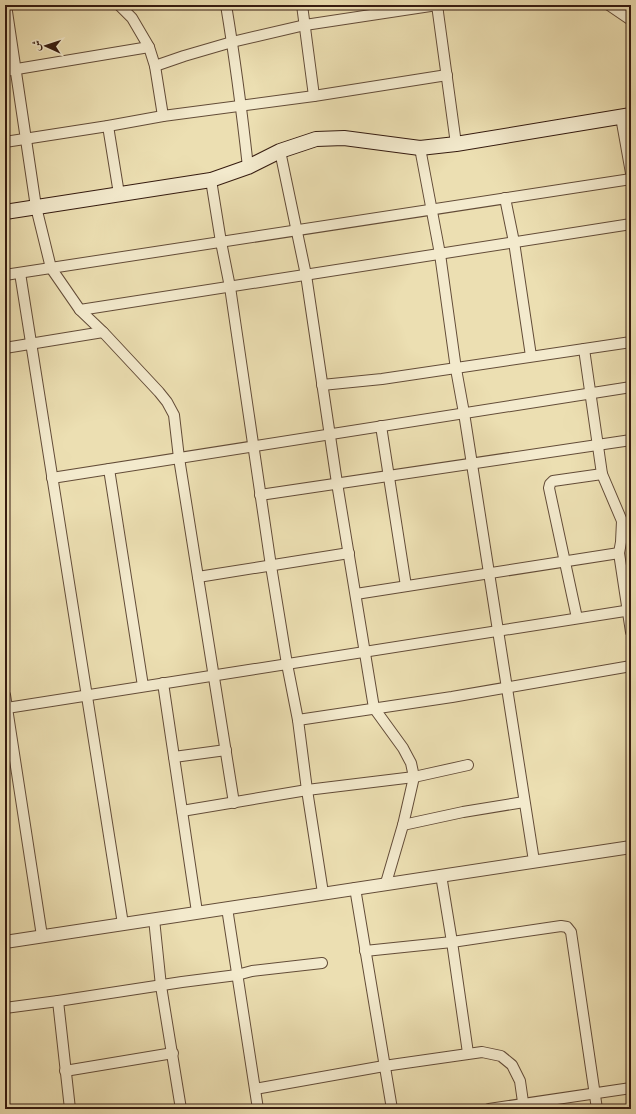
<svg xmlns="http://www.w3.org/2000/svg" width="636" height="1114" viewBox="0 0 636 1114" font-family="'Libre Bodoni',Amiri,serif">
<rect width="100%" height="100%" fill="#ecdfb2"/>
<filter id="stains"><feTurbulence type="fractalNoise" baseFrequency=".005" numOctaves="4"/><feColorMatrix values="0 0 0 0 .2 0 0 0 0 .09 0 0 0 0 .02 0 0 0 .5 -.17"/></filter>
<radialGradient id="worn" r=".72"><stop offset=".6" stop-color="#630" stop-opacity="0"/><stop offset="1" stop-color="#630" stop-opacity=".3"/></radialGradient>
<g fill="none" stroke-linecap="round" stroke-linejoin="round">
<polyline stroke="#727c72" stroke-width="3" points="630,864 631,864"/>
<defs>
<g id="minor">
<polyline points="6,5 36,207 51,268 80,310 103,332 159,392 167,402 174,415 179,458 234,803"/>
<polyline points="119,5 132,18 149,47 155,66 163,116"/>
<path d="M226,5c9,54 16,108 22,162"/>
<polyline points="302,5 314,96"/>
<polyline points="437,5 456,144"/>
<polyline points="609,5 631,20"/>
<polyline points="155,66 184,56 232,42 305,25 437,5"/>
<polyline points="5,71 149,47"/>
<polyline points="621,117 631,173"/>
<polyline points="108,126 119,194"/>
<polyline points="5,142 108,126 163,116 314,96 447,75"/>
<polyline points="420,148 440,254 456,369 464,413 534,861"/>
<polyline points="280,151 306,275 337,483 374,708 403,748 411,763 414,777 403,825 386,883"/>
<polyline points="211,180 221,242 230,287 271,566 287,664 298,720 307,790 323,893"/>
<polyline points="505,198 514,242 531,356"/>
<polyline points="20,273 123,924"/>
<polyline points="5,275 631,179"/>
<polyline points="80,310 631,224"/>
<polyline points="5,348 103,332"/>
<polyline points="584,349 602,474 622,521 621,542 619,553 631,632"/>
<polyline points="322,385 382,379 631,342"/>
<polyline points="381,426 406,586"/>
<polyline points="109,469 143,686"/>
<polyline points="52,478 631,387"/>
<polyline points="260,495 631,440"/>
<polyline points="198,577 349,553"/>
<polyline points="356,594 619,553"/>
<polyline points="577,618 549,488 550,484 553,481 602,474"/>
<polyline points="163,683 197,912"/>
<polyline points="5,695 42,936"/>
<polyline points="7,708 631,610"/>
<polyline points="298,720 452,697 631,666"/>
<polyline points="174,757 226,750"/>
<polyline points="182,811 307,790 414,777 468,765"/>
<polyline points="403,825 463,812 524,802"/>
<polyline points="441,875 452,942 468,1053"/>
<polyline points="355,888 392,1109"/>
<polyline points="227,908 258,1109"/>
<polyline points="154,919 161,986 181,1109"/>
<polyline points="365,951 452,942 561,926 567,927 571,932 597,1109"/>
<polyline points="58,1001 70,1109"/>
<polyline points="5,1008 58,1001 182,982 237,975 252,971 322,963"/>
<polyline points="65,1071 173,1053"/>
<polyline points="255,1089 384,1066 482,1052 501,1056 512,1065 520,1081 524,1109"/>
<polyline points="489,1109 631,1088"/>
</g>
<polyline id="tertiary" points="5,942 631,847"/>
<polyline id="secondary" points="5,212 211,180 248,167 280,151 316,139 344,138 420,148 456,144 631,115"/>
</defs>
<use href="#minor" stroke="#634c38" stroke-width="12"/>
<use href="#tertiary" stroke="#634c38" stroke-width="14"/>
<use href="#secondary" stroke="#351b10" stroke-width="16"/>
<use href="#minor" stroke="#f3eacd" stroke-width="10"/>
<use href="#tertiary" stroke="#f3eacd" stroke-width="12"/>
<use href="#secondary" stroke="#f3eacd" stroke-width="14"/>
</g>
<rect width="636" height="1114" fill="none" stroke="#ecdfb2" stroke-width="20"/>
<rect x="6" y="6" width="624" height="1102" fill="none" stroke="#351b10" stroke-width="2"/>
<rect x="10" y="10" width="616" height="1094" fill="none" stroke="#351b10"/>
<g transform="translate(46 46) rotate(273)" stroke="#f3eacd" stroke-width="3" paint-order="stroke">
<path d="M0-3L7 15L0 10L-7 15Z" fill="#351b10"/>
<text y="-6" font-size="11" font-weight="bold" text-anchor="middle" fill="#351b10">ش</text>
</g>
<rect width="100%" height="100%" filter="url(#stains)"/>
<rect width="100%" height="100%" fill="url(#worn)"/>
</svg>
